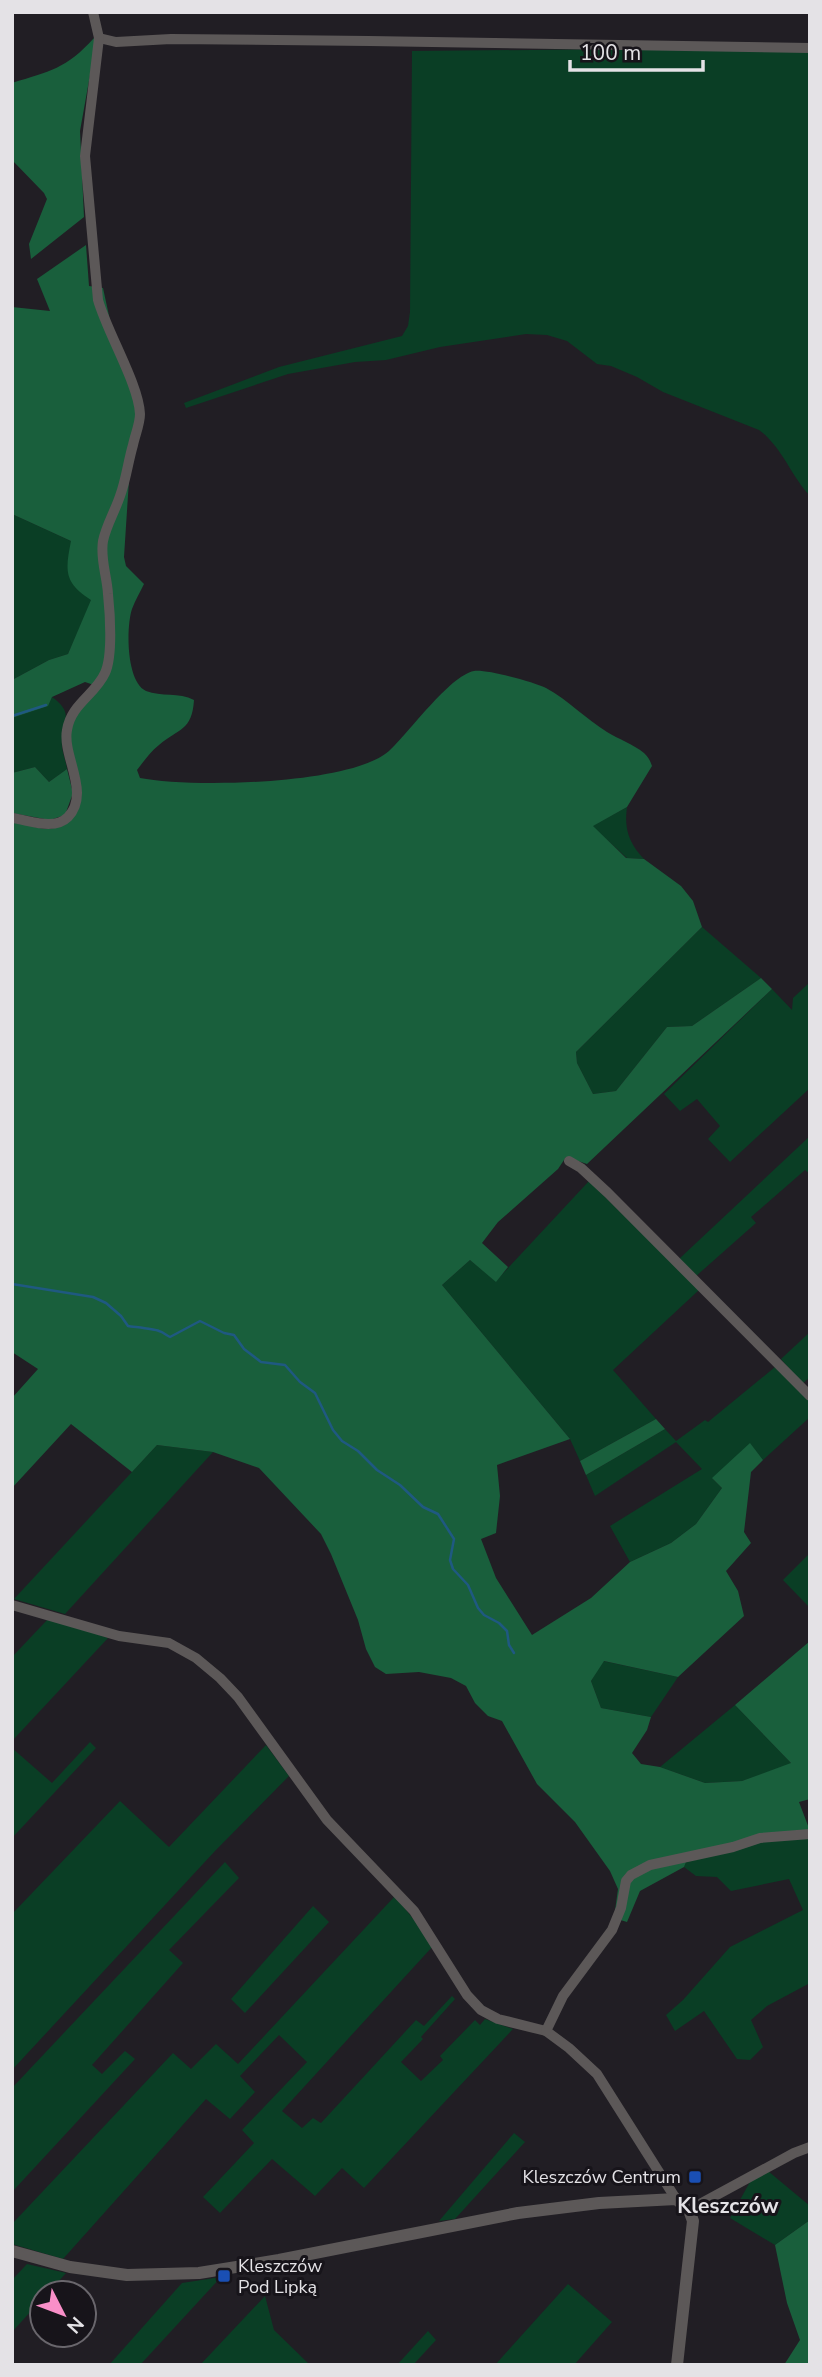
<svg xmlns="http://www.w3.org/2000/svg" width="822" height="2377" viewBox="0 0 822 2377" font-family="'Nunito Sans',sans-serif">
<rect width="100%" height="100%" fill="#211e24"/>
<g fill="#0a3e25">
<path d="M632,49l178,2v445c-19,-20 -28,-49 -51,-66l-96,-38 -26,-15 -26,-11 -14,-2 -30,-23 -20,-6 -21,-1 -86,13 -54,13 -31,2 -67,12 -102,34 -2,-5 95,-36 123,-31 6,-10 2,-14 2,-261z"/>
<polygon points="12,514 71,541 92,600 68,654 49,660 12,680"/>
<path d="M52,697c25,18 8,25 10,50 1,7 4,15 5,22l-18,13 -14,-15 -23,6v-55l35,-12z"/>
<path d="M627,807c-3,22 2,36 17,52l-17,-1 -35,-32z"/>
<polygon points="702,927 761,978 692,1026 667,1027 616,1091 593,1094 577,1063 576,1052"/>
<polygon points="810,982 810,1088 730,1162 708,1139 720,1126 697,1099 680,1111 664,1094 772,989 792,1010 793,998"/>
<polygon points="810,1136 810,1174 805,1170 751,1217 756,1223 695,1277 679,1259"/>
<polygon points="589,1181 699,1290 613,1370 656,1419 580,1461 570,1439 442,1285 470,1260 496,1281"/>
<polygon points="810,1332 810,1377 802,1384 781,1359"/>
<polygon points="775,1367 810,1400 810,1417 763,1460 750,1444 713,1479 722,1488 696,1524 671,1543 630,1562 610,1526 702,1469 676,1442 595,1496 586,1475 665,1429 676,1441 705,1420 708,1422"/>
<polygon points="157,1445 213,1452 65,1614 14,1599"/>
<polygon points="810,1553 810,1608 783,1580"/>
<polygon points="49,1618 108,1638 12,1741 12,1657"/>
<polygon points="603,1661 678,1677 651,1717 601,1708 591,1681"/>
<polygon points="735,1705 792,1764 742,1781 705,1783 660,1767"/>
<polygon points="90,1742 96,1748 12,1838 12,1748 52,1783"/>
<polygon points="266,1745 289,1776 215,1851 12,2070 12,1914 120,1801 169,1847"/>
<polygon points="810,1831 810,1983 767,2006 751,2020 763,2047 750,2060 737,2059 704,2011 675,2031 666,2015 683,2000 730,1947 803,1910 789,1879 731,1891 717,1877 696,1876 684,1867 688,1857"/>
<polygon points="225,1862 239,1878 169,1950 183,1963 92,2065 102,2074 125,2051 135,2059 12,2192 12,2088"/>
<polygon points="395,1896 434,1945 282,2111 302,2128 313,2118 321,2123 416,2020 424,2026 452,1996 455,1999 421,2037 423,2039 401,2062 421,2081 443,2060 440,2056 475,2020 480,2025 485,2019 513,2029 364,2188 342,2168 315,2196 272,2159 220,2213 203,2197 254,2143 242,2130 307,2062 279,2035 240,2076 255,2092 230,2119 206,2099 63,2259 12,2244 12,2224 173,2053 191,2069 216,2044 238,2064"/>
<polygon points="313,1906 329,1922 245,2013 231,1999"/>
<polygon points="514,2133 525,2142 455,2219 439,2221"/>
<polygon points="768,2171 810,2206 810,2220 775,2245 730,2218 751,2180"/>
<polygon points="27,2264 66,2273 48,2293 42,2293 42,2299 12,2332 12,2280"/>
<polygon points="221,2277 140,2365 109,2365 182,2283"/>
<polygon points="568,2284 612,2322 574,2365 495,2365"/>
<polygon points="265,2296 274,2330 310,2365 200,2365"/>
<polygon points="428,2331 436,2340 413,2365 397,2365"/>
</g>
<g fill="#195f3c">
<path d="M94,38l1,9 -15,84 4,86 -53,42 -2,-15 18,-45 -3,-6 -32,-33v-77c38,-12 54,-14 82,-45z"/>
<path d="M86,245l3,41 14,2 8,37 28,74 -10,81 -5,77 2,9 18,18c-4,8 -9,17 -12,25 -6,18 -6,73 14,82 15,6 33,1 48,9 -2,31 -15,28 -35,45 -9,7 -15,16 -22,25l3,8c50,10 211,7 249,-27 20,-18 60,-75 85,-80 12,-2 61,11 72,17 22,12 40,31 61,44 11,7 26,12 37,21 4,4 6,7 8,13l-25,41 -34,19 33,32 18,1 37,27 12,15 9,26 -126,125 1,11 16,31 23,-3 51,-64 25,-1 69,-48 11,11 -185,175 -21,-7 -8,12 -60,53 -16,21 26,24 -12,15 -26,-22 -28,25 128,154 -73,26 3,31 -4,37 -15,6 15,39 36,57 59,-37 39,-36 41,-19 25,-19 26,-36 -10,-10 38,-35 13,17 -12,12 -7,60 7,11 -25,28 12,20 6,25 -66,61 -74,-16 -13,20 10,27 50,9 -4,13 -15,23 9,11 19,3 45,16 37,-2 49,-18 -56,-58 75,-64v158l-11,3 11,29 -122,26 -4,10 -44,24 -13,31 -13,-4 4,-29 -8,-18 -35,-49 -38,-38 -35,-63 -14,-5 -13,-13 -9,-17 -15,-8 -32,-6 -33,2 -11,-7 -9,-18 -8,-29 -27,-66 -10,-20 -62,-66 -46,-16 -56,-7 -25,27 -61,-48 -59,64v-90l26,-29 -26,-17v-531c12,2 27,9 38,8 5,-1 11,-4 15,-6 34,-20 -1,-67 7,-97 4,-16 17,-27 28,-39l-15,-5 -33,15 -4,9 -36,12v-38l37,-20 19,-6 23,-54c-27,-17 -26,-29 -20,-59l-59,-27v-207l38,4 -13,-32z"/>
<polygon points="35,767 49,782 67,769 73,793 65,815 50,820 12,813 12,773"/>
<polygon points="656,1419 665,1429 586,1475 580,1461"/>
<polygon points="810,2220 810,2365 784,2365 800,2340 787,2303 775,2245"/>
</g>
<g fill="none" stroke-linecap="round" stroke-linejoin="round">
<g stroke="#1f5981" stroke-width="2.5">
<polyline points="12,716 46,705"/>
<path d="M12,1284l81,13 13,6 15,13 7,10c6,1 26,3 31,5 4,1 7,4 11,6l30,-16 24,12 10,2 10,14 17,13 24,3 15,17 15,11 18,37 9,11 16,10 19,19 23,15 23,22 15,7 16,25 -4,21 3,9 15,16 10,23 6,7 15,8 8,8 2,14 5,8"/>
</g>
<g stroke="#5c5858" stroke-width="10">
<polyline points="99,38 116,42 171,39 369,41 810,48"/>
<path d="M12,818c17,2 42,13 56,-1 23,-24 -6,-61 -1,-87 4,-26 28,-35 38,-57 8,-17 5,-60 3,-79 -1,-18 -8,-35 -5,-53 3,-15 12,-30 17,-45 6,-16 8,-34 13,-51 2,-10 7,-21 7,-31 -1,-29 -33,-82 -42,-114l-13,-144 14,-118 -6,-26"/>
<polyline points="569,1161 581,1168 608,1193 810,1396"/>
<polyline points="12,1605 119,1636 169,1643 196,1658 220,1678 238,1697 327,1820 414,1911 467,1995 481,2010 498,2019 546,2031 569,2048 597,2074 676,2199"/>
<polyline points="546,2031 563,1996 612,1930 621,1908 626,1881 631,1875 650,1865 733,1847 760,1838 810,1834"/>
<polyline points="689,2210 794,2153 810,2147"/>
</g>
<polyline stroke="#5c5858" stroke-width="12" points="12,2251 70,2267 127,2275 199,2273 279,2260 518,2213 599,2203 676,2199 689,2210 693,2221 677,2365"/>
</g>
<g fill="#1a4fb4" stroke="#17141a" stroke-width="2.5">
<rect x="688" y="2170" width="14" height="14" rx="3.5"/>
<rect x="217" y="2269" width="14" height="14" rx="3.5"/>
</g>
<g text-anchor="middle" stroke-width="6" stroke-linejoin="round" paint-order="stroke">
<g font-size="18" fill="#e4e2e6" stroke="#17141a" text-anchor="end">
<text x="681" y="2183">Kleszczów Centrum</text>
<text x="238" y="2272" text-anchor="start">Kleszczów<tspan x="238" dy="21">Pod Lipką</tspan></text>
</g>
<g font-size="21" font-weight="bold" fill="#e4e2e6" stroke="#17141a">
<text x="728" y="2213">Kleszczów</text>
</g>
</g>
<rect width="822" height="2377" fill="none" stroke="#e4e2e6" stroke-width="28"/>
<g transform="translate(63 2314) rotate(132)"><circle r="33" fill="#17141a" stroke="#69666c" stroke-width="2"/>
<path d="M0-5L12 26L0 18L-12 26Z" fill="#f98fc8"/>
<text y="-10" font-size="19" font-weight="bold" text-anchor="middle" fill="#e4e2e6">N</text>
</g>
<path d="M570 60v10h133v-10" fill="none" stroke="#e4e2e6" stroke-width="3.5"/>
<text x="580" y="60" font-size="21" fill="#e4e2e6" stroke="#17141a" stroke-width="5" paint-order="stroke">100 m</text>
</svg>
